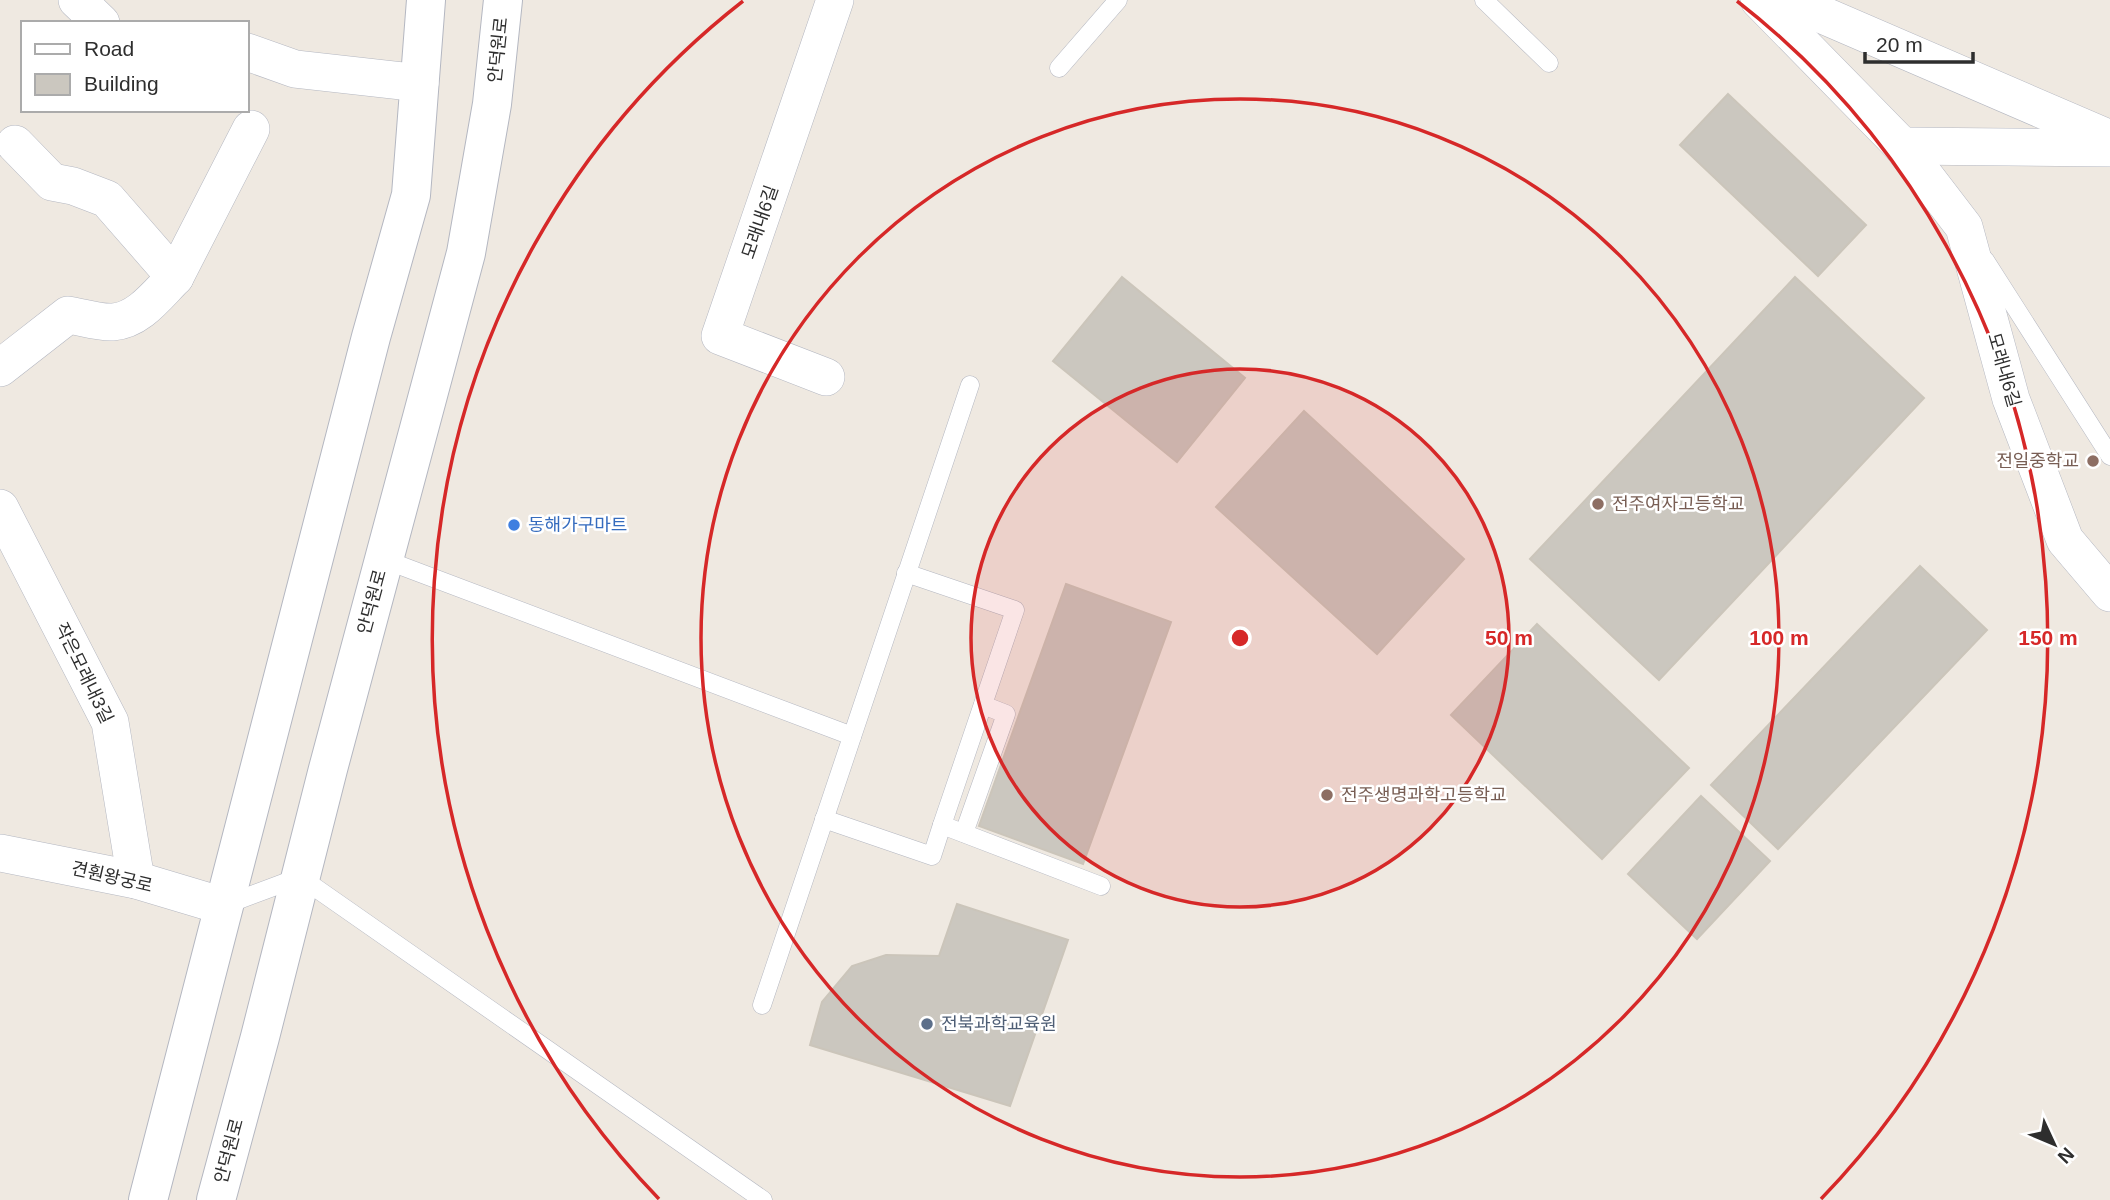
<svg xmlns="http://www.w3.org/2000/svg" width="2110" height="1200" viewBox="0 0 2110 1200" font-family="Helvetica,'Noto Sans KR',sans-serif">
<rect width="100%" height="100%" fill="#efe9e1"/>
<g fill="#cbc7bf" stroke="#cbc5ba" stroke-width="2">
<polygon points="1728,94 1866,225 1818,276 1680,145"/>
<polygon points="1122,277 1245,378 1177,462 1053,361"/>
<polygon points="1795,277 1924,398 1659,680 1530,559"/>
<polygon points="1304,411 1464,559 1377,654 1216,507"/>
<polygon points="1920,566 1987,630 1778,849 1711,785"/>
<polygon points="1066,584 1171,622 1083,864 979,826"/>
<polygon points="1537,624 1689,768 1602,859 1451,715"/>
<polygon points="1701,796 1770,861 1697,939 1628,874"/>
<polygon points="957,904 1068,940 1010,1106 810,1045 822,1002 852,966 886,955 939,956"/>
</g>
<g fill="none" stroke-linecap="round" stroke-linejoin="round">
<defs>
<g id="service">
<polyline points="1484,0 1549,63"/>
<polyline points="1059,68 1118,0"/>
<polyline points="1985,260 2110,456"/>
<polyline points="383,559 852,736"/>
<polyline points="906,573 1015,610 942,825 1101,886"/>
<polyline points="824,819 932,856 942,825"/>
<polyline points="964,833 1006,714 983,705"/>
<polyline points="225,905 300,877 763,1200"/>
<polyline points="762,1005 970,385"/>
</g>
<g id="minor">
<polyline points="77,0 101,23"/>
<polyline points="1759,0 1902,146 1964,227 2011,399 2065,540 2110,593"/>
<polyline points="1788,0 2110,139"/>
<polyline points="247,52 295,69 420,83"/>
<polyline points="15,144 52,182 73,186 107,199 175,277"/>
<polyline points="1902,146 2110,148"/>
<path d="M0,368l68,-53c14,2 31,8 45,7 26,-2 44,-27 62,-45l76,-148"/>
<polyline points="826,377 720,336 835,0"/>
<polyline points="0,508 110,722 136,880"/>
<polyline points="0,853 136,880 223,906"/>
</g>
<g id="tertiary">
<polyline points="148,1200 371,337 411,195 426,0"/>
<polyline points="216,1200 260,1037 328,769 466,253 492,104 503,0"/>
</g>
</defs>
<use href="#service" stroke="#b4b7c1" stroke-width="19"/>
<use href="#minor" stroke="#b4b7c1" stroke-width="38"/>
<use href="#tertiary" stroke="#b4b7c1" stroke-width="40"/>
<use href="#service" stroke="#fff" stroke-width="18"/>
<use href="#minor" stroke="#fff" stroke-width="37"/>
<use href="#tertiary" stroke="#fff" stroke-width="38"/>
</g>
<circle cx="1240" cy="638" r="269" fill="#d62828" fill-opacity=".12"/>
<g fill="none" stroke="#d62828" stroke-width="3.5">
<circle cx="1240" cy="638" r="269"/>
<circle cx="1240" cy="638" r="539"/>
<path d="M659 1199A808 808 0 0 1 743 1M1737 1A808 808 0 0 1 1821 1199"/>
</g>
<g fill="#8d6e63" stroke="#fff" stroke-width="2.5">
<circle cx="2093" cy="461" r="7"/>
<circle cx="1598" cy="504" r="7"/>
<circle cx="1327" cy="795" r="7"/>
</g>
<circle fill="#3f7fe0" stroke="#fff" stroke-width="2.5" cx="514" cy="525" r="7"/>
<circle fill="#5c6f8a" stroke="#fff" stroke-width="2.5" cx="927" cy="1024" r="7"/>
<g text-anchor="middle" stroke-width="5" stroke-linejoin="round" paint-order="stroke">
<g font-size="18" fill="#2e2e2e" stroke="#fff">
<text transform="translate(498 50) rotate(-84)" y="6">안덕원로</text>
<text transform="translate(760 222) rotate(-71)" y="6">모래내6길</text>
<text transform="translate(2004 370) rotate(74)" y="6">모래내6길</text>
<text transform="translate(372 602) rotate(-75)" y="6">안덕원로</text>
<text transform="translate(84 673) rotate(64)" y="6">작은모래내3길</text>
<text transform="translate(112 877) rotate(13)" y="6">견훤왕궁로</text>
<text transform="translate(229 1151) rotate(-75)" y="6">안덕원로</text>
</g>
<g font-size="18" fill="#785e54" stroke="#fff" text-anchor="start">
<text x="2079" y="467" text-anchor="end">전일중학교</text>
<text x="1612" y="510">전주여자고등학교</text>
<text x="1341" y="801">전주생명과학고등학교</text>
</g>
<g font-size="18" fill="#366cbe" stroke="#fff" text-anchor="start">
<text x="528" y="531">동해가구마트</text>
</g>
<g font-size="18" fill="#4e5e75" stroke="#fff" text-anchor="start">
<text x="941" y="1030">전북과학교육원</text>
</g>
</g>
<circle cx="1240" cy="638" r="10" fill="#d62828" stroke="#fff" stroke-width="3.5"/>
<g font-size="21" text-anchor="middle" font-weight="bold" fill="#d62828" stroke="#fff" stroke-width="5" stroke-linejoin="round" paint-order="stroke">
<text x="1509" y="645">50 m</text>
<text x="1779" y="645">100 m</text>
<text x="2048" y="645">150 m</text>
</g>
<rect x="21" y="21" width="228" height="91" fill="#ffffff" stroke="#ababab" stroke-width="2"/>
<rect x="35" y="44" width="35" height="10" fill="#ffffff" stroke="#ababab" stroke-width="2"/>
<text x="84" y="56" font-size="21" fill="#2e2e2e">Road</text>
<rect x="35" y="74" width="35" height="21" fill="#cbc7bf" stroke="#ababab" stroke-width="2"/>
<text x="84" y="91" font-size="21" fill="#2e2e2e">Building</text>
<g transform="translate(2054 1144) rotate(134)" stroke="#ffffff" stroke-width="5" paint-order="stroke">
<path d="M0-5L12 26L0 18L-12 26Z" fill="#2e2e2e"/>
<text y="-10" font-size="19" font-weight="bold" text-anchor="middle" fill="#2e2e2e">N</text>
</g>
<path d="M1865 52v10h108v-10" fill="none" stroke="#2e2e2e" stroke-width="3.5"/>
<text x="1876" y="52" font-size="21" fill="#2e2e2e" stroke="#ffffff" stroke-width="5" paint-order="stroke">20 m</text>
</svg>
